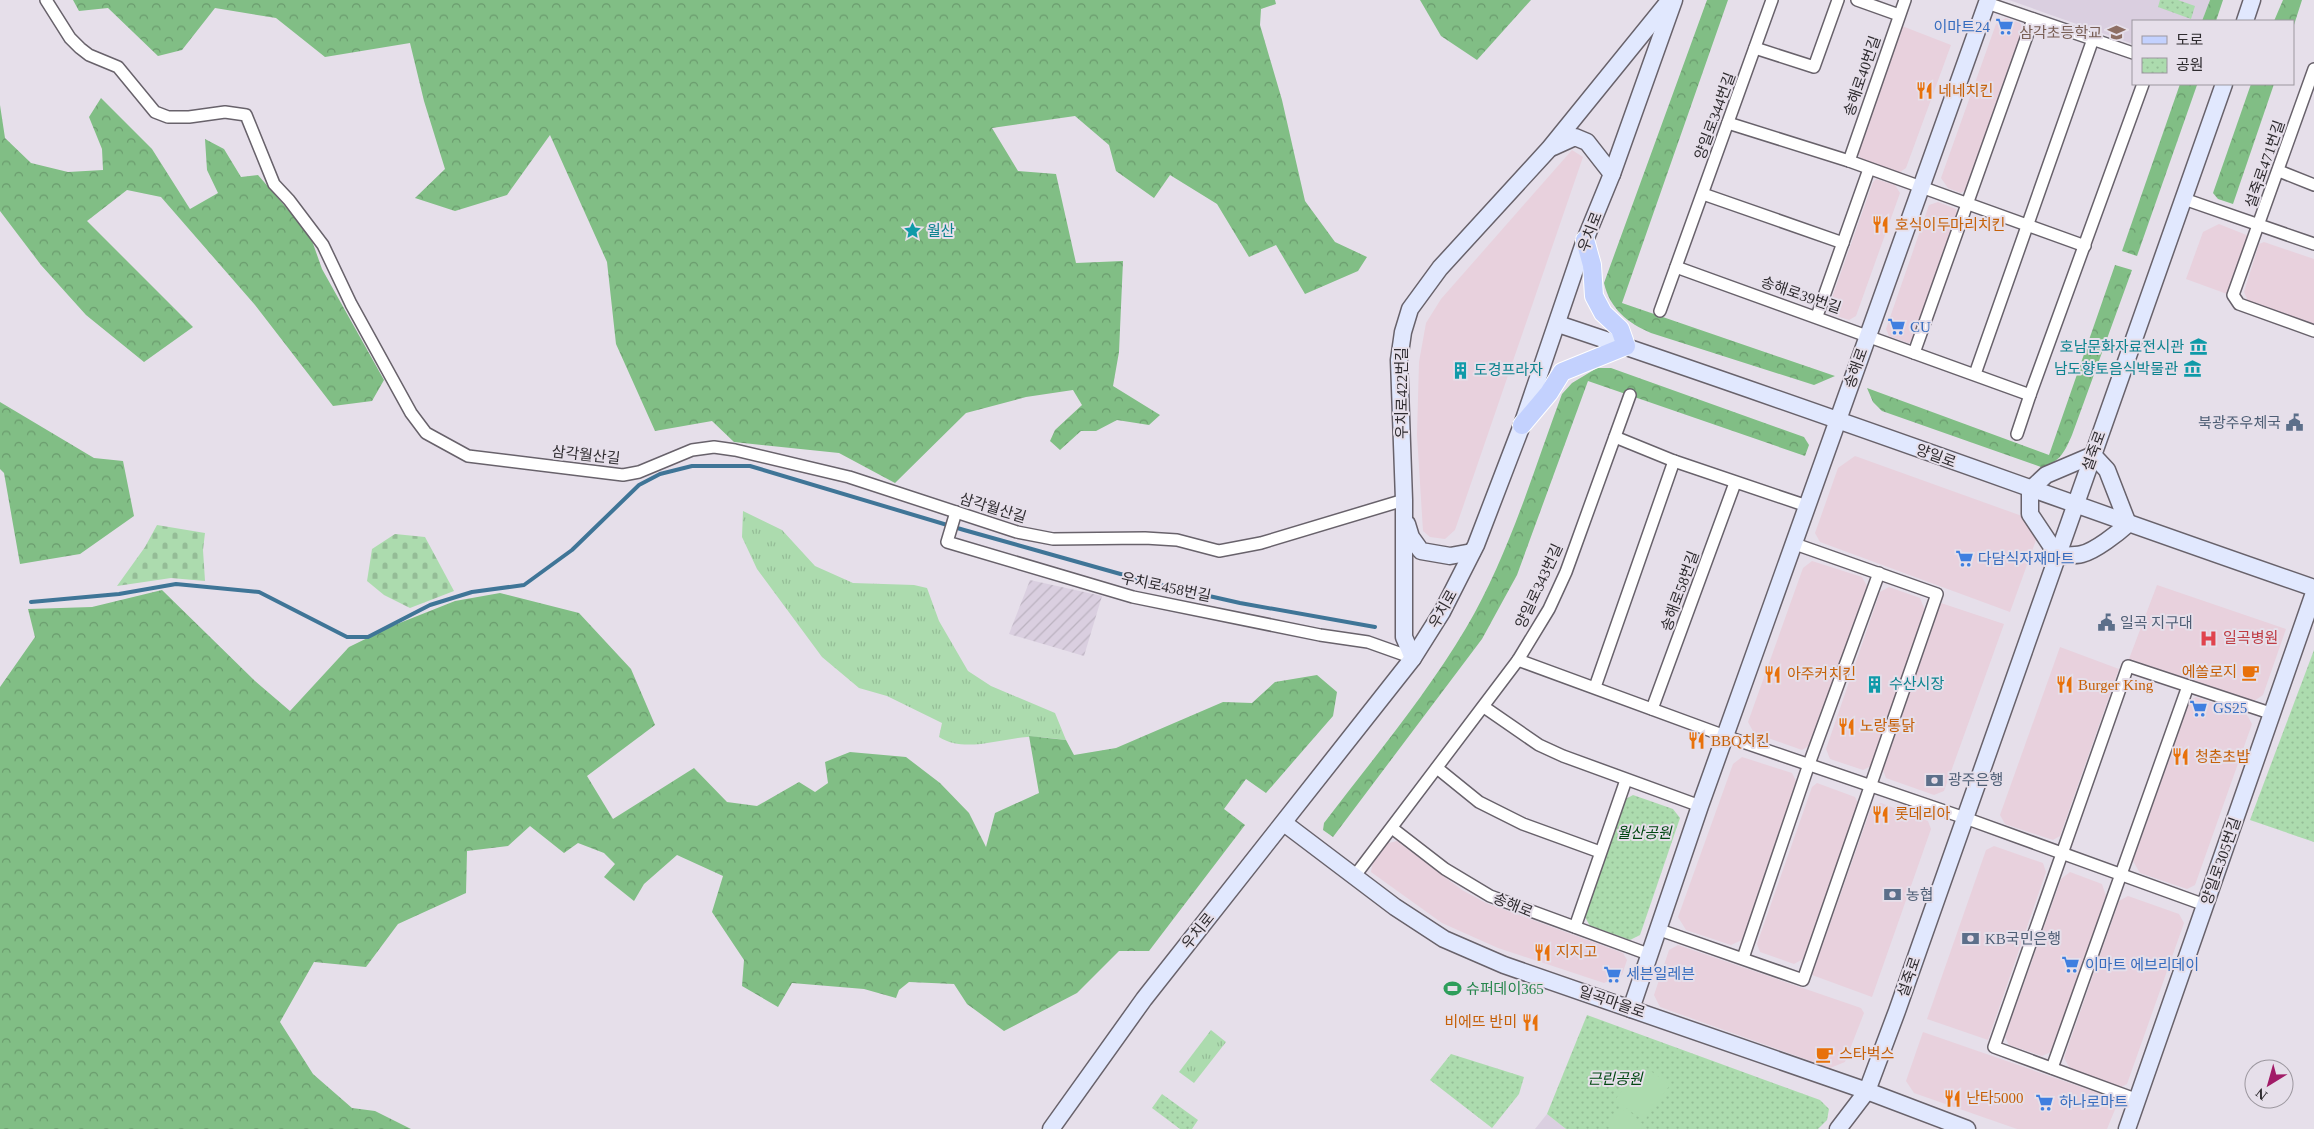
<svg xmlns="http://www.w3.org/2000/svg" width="2314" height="1129" viewBox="0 0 2314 1129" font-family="'Times New Roman','Noto Sans KR',serif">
<defs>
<pattern id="industrial-furrows" width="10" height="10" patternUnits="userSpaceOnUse" patternTransform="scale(1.25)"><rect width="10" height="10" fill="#dacfe0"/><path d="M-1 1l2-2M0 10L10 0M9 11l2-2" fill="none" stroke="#bbb2c0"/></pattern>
<pattern id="grass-tufts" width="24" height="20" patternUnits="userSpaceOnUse" patternTransform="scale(1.25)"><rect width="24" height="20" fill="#acdbae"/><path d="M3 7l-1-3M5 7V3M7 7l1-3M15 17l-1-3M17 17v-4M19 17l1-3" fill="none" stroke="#94bc96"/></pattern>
<pattern id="forest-crowns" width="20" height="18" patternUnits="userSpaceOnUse" patternTransform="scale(1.25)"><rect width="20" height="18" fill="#81be85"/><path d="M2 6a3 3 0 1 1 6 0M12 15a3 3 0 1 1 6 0" fill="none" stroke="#6a9b6d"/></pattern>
<pattern id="cemetery-stones" width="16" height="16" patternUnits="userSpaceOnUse" patternTransform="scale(1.25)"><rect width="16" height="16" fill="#acdbae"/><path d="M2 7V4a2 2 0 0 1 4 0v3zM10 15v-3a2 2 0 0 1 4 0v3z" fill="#94bc96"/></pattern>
<pattern id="park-dots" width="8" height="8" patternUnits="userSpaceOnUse" patternTransform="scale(1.25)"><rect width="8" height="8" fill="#acdbae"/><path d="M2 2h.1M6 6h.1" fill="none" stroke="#94bc96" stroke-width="1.8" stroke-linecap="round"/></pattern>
</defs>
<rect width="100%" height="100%" fill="#e6dfea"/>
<g fill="#e8d1dd">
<polygon points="2006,18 2020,23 2025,31 1966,190 1961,193 1948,188 1941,178 1996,24"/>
<polygon points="1902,26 1951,45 1906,168 1897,174 1862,161 1858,153"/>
<polygon points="1572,150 1583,157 1455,530 1445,539 1430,537 1423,531 1417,435 1419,362 1426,323 1441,299"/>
<polygon points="1876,179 1895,185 1900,193 1856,316 1849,320 1830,314 1828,309 1873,182"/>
<polygon points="1938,202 1956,209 1957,213 1913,341 1908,343 1889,336 1886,329 1929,205"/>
<polygon points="2219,224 2249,236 2227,294 2186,279 2203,232"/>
<polygon points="2264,242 2314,259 2314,324 2248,301 2244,292 2259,244"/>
<polygon points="1855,456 2022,516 2031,528 2036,540 2010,612 1820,542 1815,533 1838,468"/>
<polygon points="1812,561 1862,577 1867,586 1812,744 1802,750 1754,733 1748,722 1803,568"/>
<polygon points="2157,585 2286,629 2263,695 2254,701 2129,659"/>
<polygon points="1889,587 1920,598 1926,613 1873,765 1863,770 1830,759 1826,749 1880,592"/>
<polygon points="1941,603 2004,624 1944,791 1934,795 1886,778 1883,770"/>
<polygon points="2060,647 2119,669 2060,836 2053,840 2005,824 2000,815"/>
<polygon points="2196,697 2247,715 2252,724 2195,885 2187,889 2140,873 2133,861 2190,700"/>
<polygon points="1742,757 1792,773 1796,781 1742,940 1731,945 1686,930 1678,917 1733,764"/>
<polygon points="1817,783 1855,797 1858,803 1803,959 1794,964 1760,952 1757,944 1812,787"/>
<polygon points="1881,803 1928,821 1931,829 1872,997 1812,975 1871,808"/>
<polygon points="1397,841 1462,890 1486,903 1623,953 1627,960 1622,975 1604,983 1498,948 1442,923 1371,872 1373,860 1385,844"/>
<polygon points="1994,846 2043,863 2046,872 1988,1040 1927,1019 1986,850"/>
<polygon points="2070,872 2102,884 2106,896 2051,1052 2042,1056 2009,1045 2005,1037 2061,879"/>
<polygon points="2128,896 2179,914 2184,923 2127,1084 2119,1088 2072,1072 2064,1058 2119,901"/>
<polygon points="1678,945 1861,1008 1864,1013 1845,1062 1830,1068 1660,1007 1654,995 1669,950"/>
<polygon points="1923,1032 2110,1097 2116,1107 2107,1129 2017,1129 1914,1093 1906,1081"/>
</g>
<polygon fill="url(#industrial-furrows)" points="1030,580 1102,596 1084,656 1009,634"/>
<g fill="#dacfe0">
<polygon points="2009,0 2210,0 2202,21 2133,21 2133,44"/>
<polygon points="1547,1114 1566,1129 1535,1129"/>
</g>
<g fill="url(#grass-tufts)">
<path d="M743,511l39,19 33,36 38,17 61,2 13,3 12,33 29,50 23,15 64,27 11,27c-12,-1 -26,-4 -39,-3 -28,2 -63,16 -88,0l3,-14 -55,-27 -28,-8 -37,-31 -65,-88 -15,-32z"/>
<polygon points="1211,1030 1226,1042 1194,1083 1179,1072"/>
</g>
<g fill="url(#forest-crowns)">
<polygon points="73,0 1275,0 1276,4 1261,9 1260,25 1282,100 1305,201 1335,242 1367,257 1358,271 1305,294 1276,245 1249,257 1217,204 1170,175 1154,198 1116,171 1109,145 1075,116 992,128 1018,171 1056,174 1076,263 1123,261 1119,352 1113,386 1160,415 1149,425 1117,420 1096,431 1081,431 1060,450 1050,441 1055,430 1082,405 1073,390 1026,397 966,413 895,483 839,453 734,442 712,421 655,431 616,344 607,262 550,135 507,195 455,211 415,198 445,169 424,101 410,43 325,57 276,18 215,8 182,50 158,56 108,8 79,11"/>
<polygon points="1420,0 1531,0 1477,60 1441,36"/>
<path d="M1707,0h21l-106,303 213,73 -21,9 -163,-52c-23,-10 -41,-24 -47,-50z"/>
<polygon points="2210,0 2223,0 2216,21 2202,21"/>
<polygon points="2283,0 2302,0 2293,28 2293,21 2274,21"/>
<polygon points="2180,84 2197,85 2137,256 2122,251"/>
<polygon points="2251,84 2274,84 2233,204 2218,199 2213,193"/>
<polygon points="101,98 152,149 190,209 218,193 207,170 205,139 224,149 241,177 258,175 310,235 322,269 384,380 372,401 333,406 255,305 161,197 127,190 87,221 193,327 144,362 86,315 41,265 0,211 0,105 5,138 31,163 68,172 103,170 102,149 89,117"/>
<path d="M2115,265l17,5 -60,165c-7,16 -12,28 -31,32l-159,-56 -9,-9 -6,-14 182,67z"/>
<path d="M1597,368h14l193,69 5,8 -4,11 -217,-75 -71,194 -35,64 -149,198 -10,-7 1,-7c48,-63 101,-126 142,-195 43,-73 67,-156 96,-234l10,-11z"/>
<polygon points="0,402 94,458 123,461 134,516 80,554 20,564 4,473 0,469"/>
<polygon points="162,590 255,681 290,711 349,647 392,626 455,601 500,593 579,613 631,669 655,725 587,776 613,819 694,768 727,802 757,806 799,782 815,792 828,783 825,762 850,752 906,757 940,783 969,813 986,847 995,813 1039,793 1029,736 1066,740 1074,755 1116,748 1223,702 1252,703 1275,682 1317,675 1337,692 1333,716 1266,793 1246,779 1224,809 1245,825 1149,951 1119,951 1077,993 1004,1031 967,1004 954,984 909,982 899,990 896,998 864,989 792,983 778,1007 742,986 744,960 712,912 723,876 677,855 644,884 634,901 604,877 615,864 604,853 578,843 564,853 530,826 508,846 467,851 466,893 398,924 366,967 314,962 280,1022 313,1074 352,1108 375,1111 411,1129 0,1129 0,687 35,637 28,609 92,607"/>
</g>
<g fill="url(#cemetery-stones)">
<polygon points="157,525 205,533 203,550 205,581 171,578 117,586 145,547"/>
<polygon points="395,534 425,537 454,591 410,608 384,595 367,581 372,549"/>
</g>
<g fill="url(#park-dots)">
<polygon points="2160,0 2178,0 2195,6 2191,19 2158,7"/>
<polygon points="2314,650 2314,842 2250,820"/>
<polygon points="1633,795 1673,809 1680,818 1640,935 1630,940 1590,926 1585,917 1624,800"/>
<polygon points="1587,1015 1820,1100 1829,1109 1827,1120 1818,1129 1566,1129 1547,1114"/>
<polygon points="1451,1054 1524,1077 1519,1094 1492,1128 1430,1080"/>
<polygon points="1162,1094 1198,1120 1192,1129 1180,1129 1152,1108"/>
</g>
<g fill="#acdbae">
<polygon points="1641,1064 1670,1085 1644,1121 1615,1100"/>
<polygon points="1621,1108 1644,1125 1641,1129 1611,1129 1607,1126"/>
</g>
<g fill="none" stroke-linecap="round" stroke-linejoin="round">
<polyline stroke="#3f7597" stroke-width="4" points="31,602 119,594 176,584 259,592 347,637 368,637 430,605 472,592 524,585 572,550 639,485 660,474 692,466 750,466 964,530 1156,584 1240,603 1375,627"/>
<defs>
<g id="street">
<polyline points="46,0 70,38 80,48 89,55 118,67 155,112 168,117 189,117 225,112 246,115 274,184 289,200 323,245 351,304 411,413 426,433 468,456 623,475 639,472 692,450 714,447 735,450 849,477 1017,532 1053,539 1145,538 1177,540 1219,551 1261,543 1404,500"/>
<polyline points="1857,0 1899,15"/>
<polyline points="1987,3 2133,53"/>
<polyline points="1755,48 1814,67 1838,0"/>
<polyline points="2314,69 2233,295 2239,304 2314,331"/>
<polyline points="1728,123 1849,161 2085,246"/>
<polyline points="1849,161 1905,0"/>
<polyline points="2279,171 2314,185"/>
<polyline points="1703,194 1843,243"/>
<polyline points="2184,199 2314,244"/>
<polyline points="1676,267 2030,395 2143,84"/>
<polyline points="1660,311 1772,0"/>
<polyline points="1817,316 1869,169"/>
<polyline points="1914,353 2033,19"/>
<polyline points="1975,374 2093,39"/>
<polyline points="2017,434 2030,395"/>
<polyline points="1615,437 1674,461 1807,506"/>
<polyline points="956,512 947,542 1133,597 1320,635 1368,642 1413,658"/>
<polyline points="1518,660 1725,736 1965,818 2205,905"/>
<polyline points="1595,687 1674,461"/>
<polyline points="1484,707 1539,745 1563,756 1700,806"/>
<polyline points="1652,709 1735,483"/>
<polyline points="1437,768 1479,802 1523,824 1600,852"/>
<polyline points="1392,828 1445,869 1490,896 1648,954"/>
<polyline points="1354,877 1518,660 1549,609 1566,572 1630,395"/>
<polyline points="1575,927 1626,780"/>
<polyline points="1657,929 1803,980 1937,594 1795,544"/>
<polyline points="1743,958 1809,764 1879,573"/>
<polyline points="2052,1068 2188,686"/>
<polyline points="2138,1100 1994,1047 2128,666 2273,714"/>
</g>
<g id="secondary">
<polyline points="2245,21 2252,0"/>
<polyline points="1553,147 1575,137 1587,142 1612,174"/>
<path d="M1558,324c253,84 504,177 756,264"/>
<polyline points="2093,455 2107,470 2128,524"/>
<polyline points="2030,490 2030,514 2058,556"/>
<polyline points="2030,490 2046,475 2093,455"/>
<polyline points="1407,524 1411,537 1421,551 1450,556 1472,552"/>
<path d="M2058,556c7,-1 16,0 24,-2 13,-3 36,-21 46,-30"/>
<polyline points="1413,658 1404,637 1404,500 1399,360 1403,332 1410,309 1440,268 1549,149 1669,1"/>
<polyline points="1284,823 1395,907 1444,939 1504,965 1867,1091 1967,1129"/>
<polyline points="1631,1009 1700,806 1988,0"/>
<polyline points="1051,1129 1144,999 1413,658 1442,612 1476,545 1522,425 1585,240 1612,174 1674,0"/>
<polyline points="1838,1129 1867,1091 1897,1011 2224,84"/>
<polyline points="2127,1129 2314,593"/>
</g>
<polyline id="primary" points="1522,425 1549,393 1562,372 1626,346 1620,329 1603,313 1594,296 1592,265 1585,240"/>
</defs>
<use href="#street" stroke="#68626b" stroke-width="14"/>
<use href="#secondary" stroke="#68626b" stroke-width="19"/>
<use href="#primary" stroke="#fff" stroke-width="20"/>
<use href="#street" stroke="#fff" stroke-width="11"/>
<use href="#secondary" stroke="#e1e8fe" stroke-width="16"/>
<use href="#primary" stroke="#c3d1fe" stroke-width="18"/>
</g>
<defs>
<symbol id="supermarket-bare" viewBox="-9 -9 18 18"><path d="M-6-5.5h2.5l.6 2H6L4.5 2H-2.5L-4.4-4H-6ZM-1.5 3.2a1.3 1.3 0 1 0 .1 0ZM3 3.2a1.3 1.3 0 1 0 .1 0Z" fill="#3f7fe0" stroke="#e6dfea" stroke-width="2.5" paint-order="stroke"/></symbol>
<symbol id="school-bare" viewBox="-9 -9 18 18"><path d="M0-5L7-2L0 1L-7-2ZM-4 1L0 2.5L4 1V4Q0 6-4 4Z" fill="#8d6e63" stroke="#e6dfea" stroke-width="2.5" paint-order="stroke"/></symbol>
<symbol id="restaurant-bare" viewBox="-9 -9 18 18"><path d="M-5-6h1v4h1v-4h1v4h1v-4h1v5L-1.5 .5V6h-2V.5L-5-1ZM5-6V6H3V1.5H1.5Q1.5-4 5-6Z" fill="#e8710a" stroke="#e6dfea" stroke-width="2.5" paint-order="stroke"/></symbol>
<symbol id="sight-bare" viewBox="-9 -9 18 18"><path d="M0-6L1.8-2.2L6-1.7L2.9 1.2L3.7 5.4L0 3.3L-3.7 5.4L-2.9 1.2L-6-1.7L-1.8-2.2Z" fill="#0f9aa8" stroke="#e6dfea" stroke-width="2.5" paint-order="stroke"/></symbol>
<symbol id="museum-bare" viewBox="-9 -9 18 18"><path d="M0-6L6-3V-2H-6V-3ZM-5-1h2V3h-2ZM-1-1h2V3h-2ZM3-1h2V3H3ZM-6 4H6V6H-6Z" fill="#0f9aa8" stroke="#e6dfea" stroke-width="2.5" paint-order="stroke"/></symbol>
<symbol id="building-bare" viewBox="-9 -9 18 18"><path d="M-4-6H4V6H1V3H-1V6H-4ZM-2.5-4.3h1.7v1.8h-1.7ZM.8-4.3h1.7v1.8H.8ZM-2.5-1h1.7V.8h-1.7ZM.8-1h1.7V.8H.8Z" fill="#0f9aa8" stroke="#e6dfea" stroke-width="2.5" paint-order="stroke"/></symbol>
<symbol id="civic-bare" viewBox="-9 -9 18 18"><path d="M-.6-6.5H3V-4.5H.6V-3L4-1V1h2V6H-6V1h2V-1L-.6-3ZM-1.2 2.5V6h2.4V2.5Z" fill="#5c6f8a" stroke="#e6dfea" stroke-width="2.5" paint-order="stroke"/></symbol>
<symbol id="hospital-bare" viewBox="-9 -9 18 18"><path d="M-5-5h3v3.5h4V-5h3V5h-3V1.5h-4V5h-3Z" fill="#e0444e" stroke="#e6dfea" stroke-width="2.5" paint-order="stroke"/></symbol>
<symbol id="cafe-bare" viewBox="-9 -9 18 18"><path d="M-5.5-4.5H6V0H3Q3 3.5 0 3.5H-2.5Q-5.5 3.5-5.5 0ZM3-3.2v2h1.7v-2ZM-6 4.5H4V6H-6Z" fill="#e8710a" stroke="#e6dfea" stroke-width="2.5" paint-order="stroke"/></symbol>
<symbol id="bank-bare" viewBox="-9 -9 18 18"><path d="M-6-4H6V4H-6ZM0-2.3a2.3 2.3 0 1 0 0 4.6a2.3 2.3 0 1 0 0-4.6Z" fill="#5c6f8a" stroke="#e6dfea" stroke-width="2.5" paint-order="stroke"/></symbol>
<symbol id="stadium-bare" viewBox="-9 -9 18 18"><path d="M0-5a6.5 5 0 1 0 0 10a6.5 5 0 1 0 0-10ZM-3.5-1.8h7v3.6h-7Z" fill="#2e9e5b" stroke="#e6dfea" stroke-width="2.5" paint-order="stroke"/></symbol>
</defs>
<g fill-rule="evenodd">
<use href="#supermarket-bare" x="1992" y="14" width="25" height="25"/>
<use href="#school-bare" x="2104" y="20" width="25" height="25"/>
<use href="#restaurant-bare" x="1912" y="78" width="25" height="25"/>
<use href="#restaurant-bare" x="1868" y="212" width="25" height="25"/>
<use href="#sight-bare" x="900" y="218" width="25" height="25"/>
<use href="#supermarket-bare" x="1884" y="314" width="25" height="25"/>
<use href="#museum-bare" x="2186" y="334" width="25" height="25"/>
<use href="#museum-bare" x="2180" y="356" width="25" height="25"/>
<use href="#building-bare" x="1448" y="358" width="25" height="25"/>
<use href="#civic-bare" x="2282" y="410" width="25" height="25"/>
<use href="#supermarket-bare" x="1952" y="546" width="25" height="25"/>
<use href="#civic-bare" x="2094" y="610" width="25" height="25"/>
<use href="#hospital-bare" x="2196" y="626" width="25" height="25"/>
<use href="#cafe-bare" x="2238" y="660" width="25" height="25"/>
<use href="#restaurant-bare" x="1760" y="662" width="25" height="25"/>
<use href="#building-bare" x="1862" y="672" width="25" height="25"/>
<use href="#restaurant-bare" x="2052" y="672" width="25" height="25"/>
<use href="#supermarket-bare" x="2186" y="696" width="25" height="25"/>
<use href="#restaurant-bare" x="1834" y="714" width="25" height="25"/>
<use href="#restaurant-bare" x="1684" y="728" width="25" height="25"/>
<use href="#restaurant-bare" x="2168" y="744" width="25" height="25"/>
<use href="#bank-bare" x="1922" y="768" width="25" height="25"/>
<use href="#restaurant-bare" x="1868" y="802" width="25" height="25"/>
<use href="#bank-bare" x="1880" y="882" width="25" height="25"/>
<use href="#bank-bare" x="1958" y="926" width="25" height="25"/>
<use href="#restaurant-bare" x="1530" y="940" width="25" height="25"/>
<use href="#supermarket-bare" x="2058" y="952" width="25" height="25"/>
<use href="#supermarket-bare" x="1600" y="962" width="25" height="25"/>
<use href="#stadium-bare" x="1440" y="976" width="25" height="25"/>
<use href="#restaurant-bare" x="1518" y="1010" width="25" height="25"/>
<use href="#cafe-bare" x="1812" y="1042" width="25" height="25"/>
<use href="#restaurant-bare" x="1940" y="1086" width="25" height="25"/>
<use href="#supermarket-bare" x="2032" y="1090" width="25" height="25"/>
</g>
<g text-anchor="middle" stroke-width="4" stroke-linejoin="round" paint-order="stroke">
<g font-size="15" fill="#366cbe" stroke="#e6dfea" text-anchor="start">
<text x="1990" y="32" text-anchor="end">이마트24</text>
<text x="1910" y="332">CU</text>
<text x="1978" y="564">다담식자재마트</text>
<text x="2213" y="713">GS25</text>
<text x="2085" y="970">이마트 에브리데이</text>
<text x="1626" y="979">세븐일레븐</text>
<text x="2059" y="1107">하나로마트</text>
</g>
<g font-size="15" fill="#785e54" stroke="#e6dfea" text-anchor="end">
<text x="2102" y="38">삼각초등학교</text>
</g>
<g font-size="15" fill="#2e2b2f" stroke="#e6dfea">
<text transform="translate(1862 76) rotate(-71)" y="5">송해로40번길</text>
<text transform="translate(1715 116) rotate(-70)" y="5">양일로344번길</text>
<text transform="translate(2265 164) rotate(-71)" y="5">설죽로471번길</text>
<text transform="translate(1590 232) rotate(-69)" y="5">우치로</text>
<text transform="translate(1801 295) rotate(19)" y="5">송해로39번길</text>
<text transform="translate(1856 368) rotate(-70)" y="5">송해로</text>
<text transform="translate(1402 393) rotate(-90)" y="5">우치로422번길</text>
<text transform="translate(2094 451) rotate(-70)" y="5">설죽로</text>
<text transform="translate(586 455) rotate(6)" y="5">삼각월산길</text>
<text transform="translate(1936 456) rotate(20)" y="5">양일로</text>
<text transform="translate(993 508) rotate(17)" y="5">삼각월산길</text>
<text transform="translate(1539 586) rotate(-65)" y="5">양일로343번길</text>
<text transform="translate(1166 587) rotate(12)" y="5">우치로458번길</text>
<text transform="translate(1680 591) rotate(-70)" y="5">송해로58번길</text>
<text transform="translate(1443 609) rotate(-61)" y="5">우치로</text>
<text transform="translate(2221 861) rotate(-71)" y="5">양일로305번길</text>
<text transform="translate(1513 905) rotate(22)" y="5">송해로</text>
<text transform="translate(1198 931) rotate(-51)" y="5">우치로</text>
<text transform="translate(1909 977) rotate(-71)" y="5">설죽로</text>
<text transform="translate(1612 1002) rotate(19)" y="5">일곡마을로</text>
</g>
<g font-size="15" fill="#c56008" stroke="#e6dfea" text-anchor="start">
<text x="1938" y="96">네네치킨</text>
<text x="1895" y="230">호식이두마리치킨</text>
<text x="2237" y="677" text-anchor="end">에쏠로지</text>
<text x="1787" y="679">아주커치킨</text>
<text x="2078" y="690">Burger King</text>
<text x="1860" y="731">노랑통닭</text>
<text x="1711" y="746">BBQ치킨</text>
<text x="2195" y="762">청춘초밥</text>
<text x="1895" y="819">롯데리아</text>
<text x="1556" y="957">지지고</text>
<text x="1517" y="1027" text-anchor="end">비에뜨 반미</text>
<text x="1839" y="1059">스타벅스</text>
<text x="1966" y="1103">난타5000</text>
</g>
<g font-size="15" fill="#0d838f" stroke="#e6dfea" text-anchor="start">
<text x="927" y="236">월산</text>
<text x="2184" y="352" text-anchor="end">호남문화자료전시관</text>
<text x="2178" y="374" text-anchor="end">남도향토음식박물관</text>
<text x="1474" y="375">도경프라자</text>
<text x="1889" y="689">수산시장</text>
</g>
<g font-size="15" fill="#4e5e75" stroke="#e6dfea" text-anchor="start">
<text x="2281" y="428" text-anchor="end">북광주우체국</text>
<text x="2120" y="628">일곡 지구대</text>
<text x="1948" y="785">광주은행</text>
<text x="1906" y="900">농협</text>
<text x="1985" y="944">KB국민은행</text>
</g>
<g font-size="15" fill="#be3a42" stroke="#e6dfea" text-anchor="start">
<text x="2223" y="643">일곡병원</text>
</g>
<g font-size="15" font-style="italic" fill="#014812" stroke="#e6dfea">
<text x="1644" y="838">월산공원</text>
<text x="1615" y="1084">근린공원</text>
</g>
<g font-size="15" fill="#27864d" stroke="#e6dfea" text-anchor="start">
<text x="1466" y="994">슈퍼데이365</text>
</g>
</g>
<rect x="2132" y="20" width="162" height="65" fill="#e6dfea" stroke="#9c979f"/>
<rect x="2142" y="36" width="25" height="8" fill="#c3d1fe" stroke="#9c979f"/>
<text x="2176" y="45" font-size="15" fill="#2e2b2f">도로</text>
<rect x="2142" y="58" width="25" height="15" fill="url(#park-dots)" stroke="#9c979f"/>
<text x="2176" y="70" font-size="15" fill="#2e2b2f">공원</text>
<g transform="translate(2269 1084) rotate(217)"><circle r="24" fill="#e6dfea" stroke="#9c979f"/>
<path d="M0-4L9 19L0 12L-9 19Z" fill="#a11b67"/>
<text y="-8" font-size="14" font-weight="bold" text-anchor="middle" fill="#2e2b2f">N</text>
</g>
</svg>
